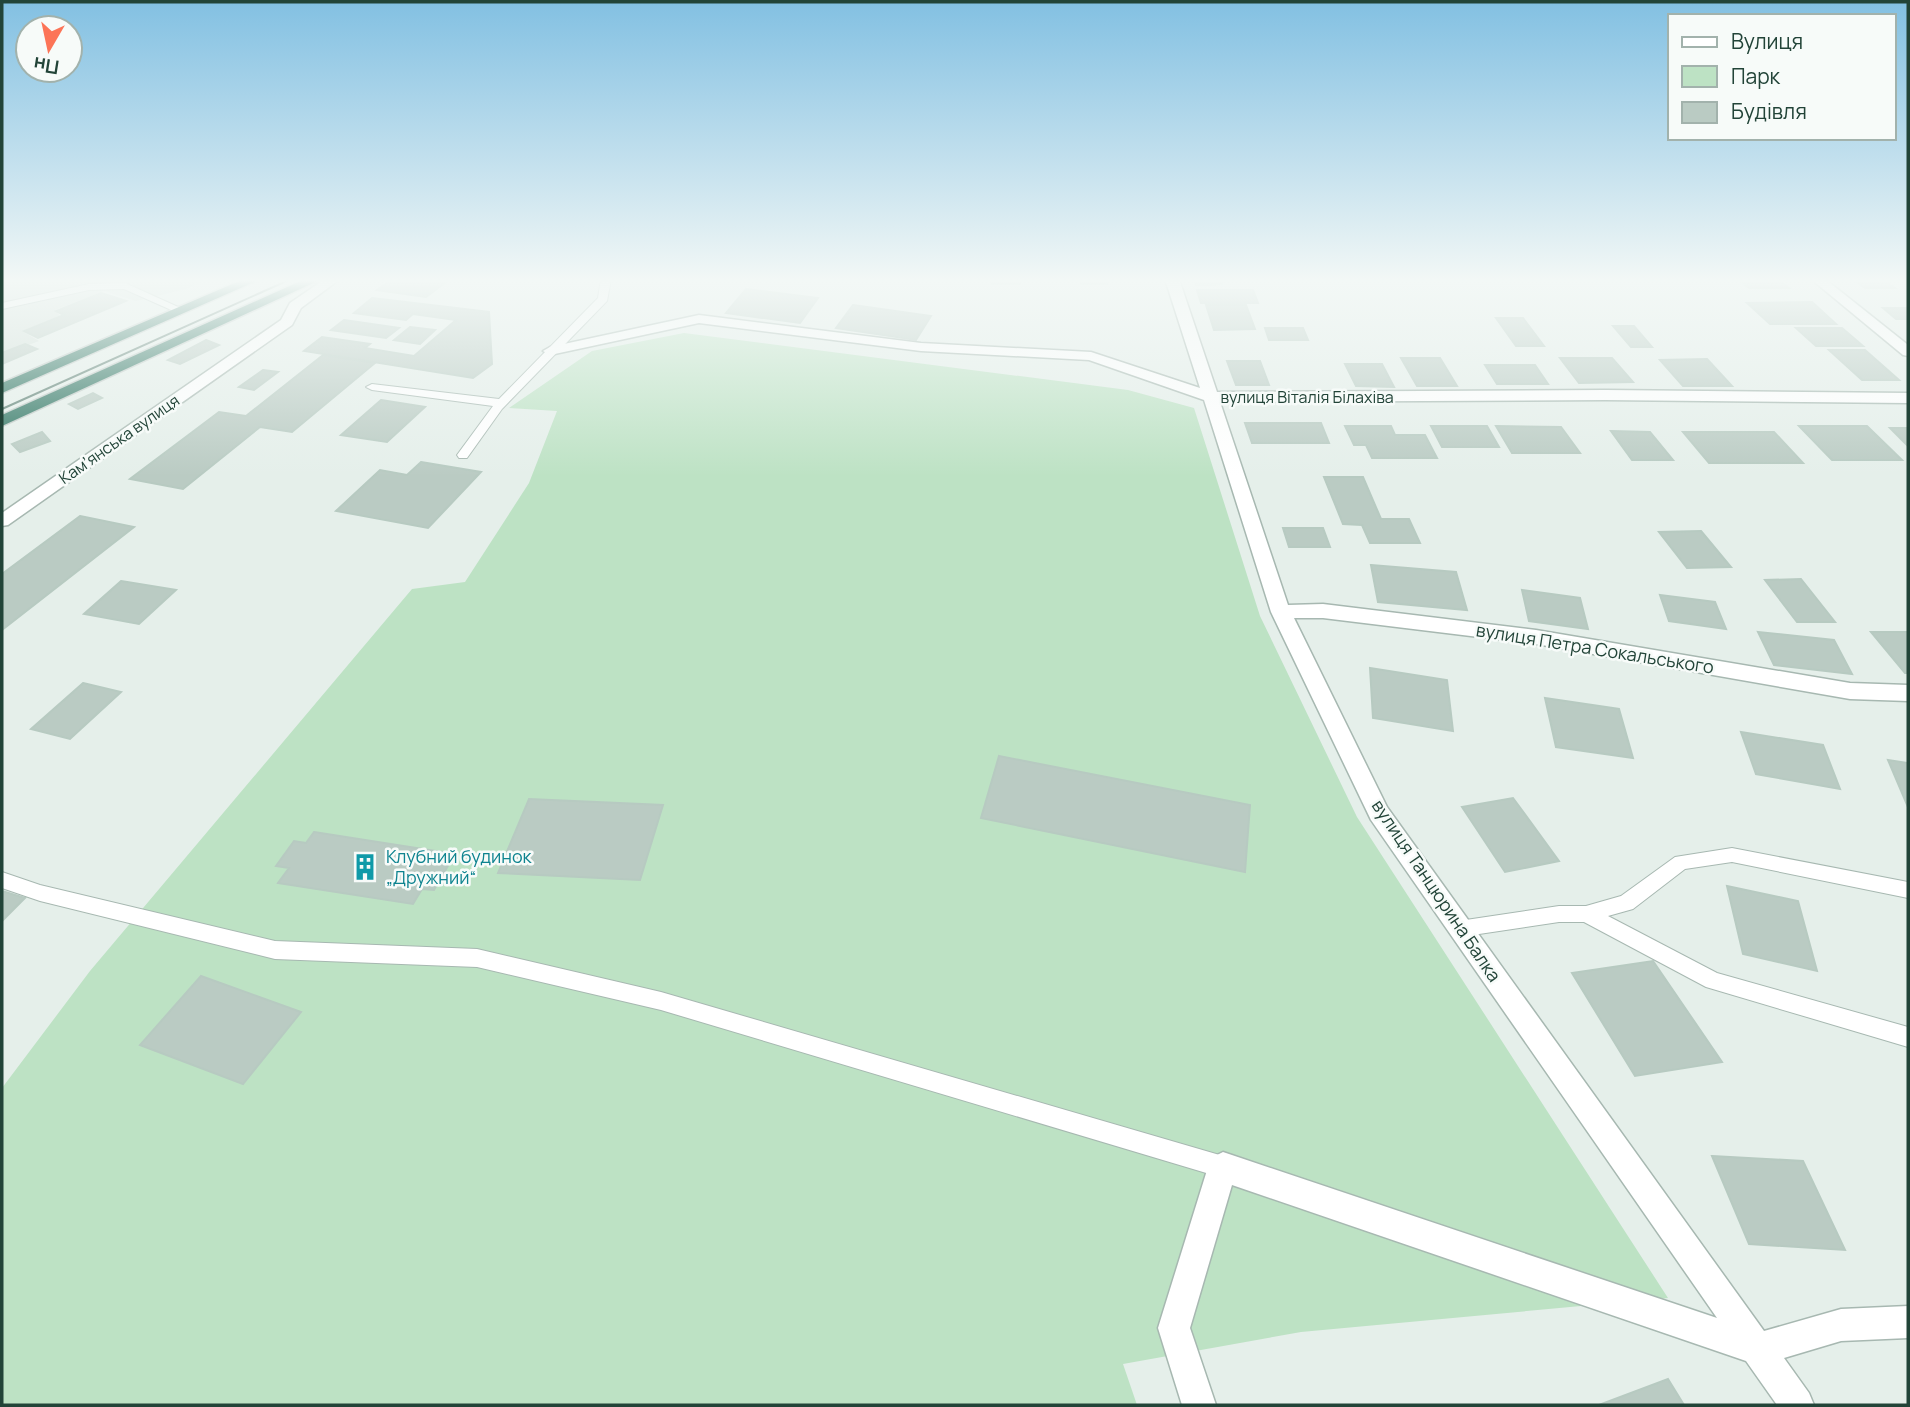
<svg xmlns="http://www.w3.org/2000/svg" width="1910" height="1407" viewBox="0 0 1910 1407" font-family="Manrope,sans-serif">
<rect width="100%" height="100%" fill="#e5efea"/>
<polygon fill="#d3e0d9" points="2,279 207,279 186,289 136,301 104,291 55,310 60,316 22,331 39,341 2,355"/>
<polygon fill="#bde2c4" points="684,333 1128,390 1194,408 1260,616 1357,817 1668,1298 1301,1332 1123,1364 1137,1405 2,1405 2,1088 90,971 412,589 465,582 529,483 557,411 509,408 592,351"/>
<g fill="#bacbc3" stroke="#b7cac1" stroke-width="2">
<polygon points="392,279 450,279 426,297 377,290"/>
<polygon points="991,279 1019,279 1020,284 992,284"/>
<polygon points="1080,279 1106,279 1107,284 1081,284"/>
<polygon points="1194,279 1220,279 1222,284 1196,285"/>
<polygon points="1738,279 1778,279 1789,288 1749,288"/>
<polygon points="1853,279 1882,279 1895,288 1865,288"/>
<polygon points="746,289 818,298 800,323 726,313"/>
<polygon points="1197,290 1253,290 1258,303 1201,303"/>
<polygon points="101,293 126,301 38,338 24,331 64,315 56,311"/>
<polygon points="372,298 489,312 492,364 473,378 304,351 322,337 370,344 365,348 414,356 456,320 413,314 406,320 354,313"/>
<polygon points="1812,302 1836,324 1770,324 1747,303"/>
<polygon points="853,305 931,316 916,340 836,328"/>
<polygon points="1206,305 1246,305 1255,329 1214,330"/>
<polygon points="1883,308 1908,308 1908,319 1896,319"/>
<polygon points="1496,318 1523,318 1544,346 1516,346"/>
<polygon points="344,320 399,328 386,338 331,330"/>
<polygon points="1613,326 1634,326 1652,347 1631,347"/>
<polygon points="410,327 435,330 420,344 394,340"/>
<polygon points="1265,328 1303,328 1308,340 1269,340"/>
<polygon points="1796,328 1842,328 1863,346 1816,346"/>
<polygon points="206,340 219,345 180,364 168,360"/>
<polygon points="25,344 37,349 2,364 2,353"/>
<polygon points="1829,350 1865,350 1899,380 1862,380"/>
<polygon points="323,355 375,363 292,432 260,427 183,489 130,479 219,412 246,416"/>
<polygon points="1401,358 1440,358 1457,386 1417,386"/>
<polygon points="1560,358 1612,358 1633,382 1579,383"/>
<polygon points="1707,359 1732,386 1683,386 1660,360"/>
<polygon points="1227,361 1260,361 1269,385 1236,385"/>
<polygon points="1345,364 1382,364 1394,387 1356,386"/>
<polygon points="1485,365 1535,365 1548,384 1497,384"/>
<polygon points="263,370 278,372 254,390 239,387"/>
<polygon points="93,393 102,398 78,409 69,404"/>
<polygon points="381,400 425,407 387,442 341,435"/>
<polygon points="1245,423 1321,423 1329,443 1252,443"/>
<polygon points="1345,426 1391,426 1395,435 1425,435 1437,458 1372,458 1366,445 1354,445"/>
<polygon points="1431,426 1487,426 1499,447 1442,447"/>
<polygon points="1496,426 1561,427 1580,453 1512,453"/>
<polygon points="1799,426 1867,426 1902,460 1832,460"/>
<polygon points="1890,428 1908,428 1908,446"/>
<polygon points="1611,431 1650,432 1673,460 1632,460"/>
<polygon points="42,432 50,441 20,452 12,444"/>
<polygon points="1683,432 1774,432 1803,463 1709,463"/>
<polygon points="421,462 481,472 428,528 336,511 380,470 407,475"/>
<polygon points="1324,477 1363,477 1381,519 1409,519 1420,543 1370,543 1362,525 1343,524"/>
<polygon points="80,516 134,527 2,630 2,574"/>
<polygon points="1283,528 1323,528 1330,547 1289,547"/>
<polygon points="1701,531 1731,567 1687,568 1659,532"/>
<polygon points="1371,565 1456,572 1467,610 1378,602"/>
<polygon points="1801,579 1835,622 1797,622 1765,580"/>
<polygon points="121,581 176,590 139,624 84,614"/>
<polygon points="1522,590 1580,598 1588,629 1529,621"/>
<polygon points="1660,595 1715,602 1726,629 1669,621"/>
<polygon points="1758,632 1834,640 1852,674 1774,665"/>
<polygon points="1871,632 1908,632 1908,673 1905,673"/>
<polygon points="1370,668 1447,680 1453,731 1373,718"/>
<polygon points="83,683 121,692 70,739 31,729"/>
<polygon points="1545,698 1619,709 1633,758 1556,747"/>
<polygon points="1741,732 1823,745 1840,789 1756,774"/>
<polygon points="999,756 1250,805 1245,872 981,818"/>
<polygon points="1888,760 1908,763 1908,807"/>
<polygon points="1513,798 1559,861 1505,872 1462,807"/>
<polygon points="529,799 663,805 640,880 498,873"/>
<polygon points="314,832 442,852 436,862 449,864 434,890 422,889 413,904 278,883 289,868 276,866 294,841 306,843"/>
<polygon points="1727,886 1798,901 1817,971 1743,954"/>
<polygon points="2,891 25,898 2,921"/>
<polygon points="1653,961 1722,1062 1635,1076 1572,973"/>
<polygon points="201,976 301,1012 243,1084 140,1045"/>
<polygon points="1712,1156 1803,1161 1845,1250 1749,1244"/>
<polygon points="1668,1379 1684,1405 1599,1405"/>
</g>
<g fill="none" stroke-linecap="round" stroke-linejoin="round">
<defs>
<g id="lane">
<polygon points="601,279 611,279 607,301 502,409 467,458 459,458 457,455 493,406 372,390 366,387 372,384 499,399 598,298"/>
<polygon points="125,283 187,311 178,313 124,289 89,290 2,309 2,303 89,284"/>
<polygon points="1732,848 1908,882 1908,898 1732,862 1685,869 1633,909 1608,916 1717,973 1908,1027 1908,1047 1706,987 1584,922 1559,922 1459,937 1452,935 1450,929 1452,923 1459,921 1559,906 1586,906 1621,896 1675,857"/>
<polygon points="2,872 40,885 275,941 477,949 661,992 1223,1156 1231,1159 1234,1167 1231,1175 1223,1178 661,1010 477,967 275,959 40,901 2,888"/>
</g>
<g id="street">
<polygon points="325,279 340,279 301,308 292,325 8,525 2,526 2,513 281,320 290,303"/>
<polygon points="1165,279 1179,279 1217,392 1605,390 1908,393 1908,403 1605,400 1220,402 1288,605 1323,604 1536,630 1850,683 1908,685 1908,701 1850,699 1536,644 1323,618 1294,618 1387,807 1764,1331 1841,1309 1908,1306 1908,1338 1841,1341 1784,1358 1809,1393 1814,1405 1777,1405 1746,1361 1232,1185 1190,1328 1216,1405 1182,1405 1158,1328 1208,1167 1213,1157 1223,1152 1717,1318 1371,820 1271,612 1204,400 1089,360 921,351 699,323 550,355 543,351 550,347 699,315 921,343 1091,352 1200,388"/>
<polygon points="1811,279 1825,279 1908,345 1908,356 1903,355"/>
</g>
<g id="highway">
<polygon points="244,279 261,279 2,393 2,383"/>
<polygon points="305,279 322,279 2,426 2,415"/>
</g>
</defs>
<use href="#lane" stroke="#a7b8b1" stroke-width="2"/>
<use href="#street" stroke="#a7b8b1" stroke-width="3"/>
<use href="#highway" stroke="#c1cbc7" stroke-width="3"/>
<use href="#lane" fill="#fff" fill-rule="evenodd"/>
<use href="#street" fill="#fff" fill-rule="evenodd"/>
<use href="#highway" fill="#2b725f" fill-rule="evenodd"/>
<polyline stroke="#5d7f73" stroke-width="2" points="2,409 291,279"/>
</g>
<linearGradient id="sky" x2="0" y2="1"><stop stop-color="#82c0e2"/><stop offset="0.59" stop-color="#f3f8f6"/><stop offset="1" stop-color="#f3f8f6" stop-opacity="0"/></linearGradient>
<rect width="1910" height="476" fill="url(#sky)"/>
<defs>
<symbol id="building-bare" viewBox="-9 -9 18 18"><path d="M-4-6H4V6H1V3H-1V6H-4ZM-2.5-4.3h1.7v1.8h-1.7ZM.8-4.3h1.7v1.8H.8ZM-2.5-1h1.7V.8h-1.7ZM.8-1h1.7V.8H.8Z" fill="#0f9aa8" stroke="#f7fbf9" stroke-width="2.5" paint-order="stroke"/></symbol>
</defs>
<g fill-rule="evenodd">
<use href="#building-bare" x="346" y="848" width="38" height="38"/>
</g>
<g text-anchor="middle" stroke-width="5" stroke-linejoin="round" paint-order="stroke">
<g font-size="16" fill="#224438" stroke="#f7fbf9">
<text x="1307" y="403">вулиця Віталія Білахіва</text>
<text transform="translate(119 439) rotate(-35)" y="6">Камʼянська вулиця</text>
</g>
<g font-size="18" fill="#224438" stroke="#f7fbf9">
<text transform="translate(1595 649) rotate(9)" y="6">вулиця Петра Сокальського</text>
<text transform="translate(1436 891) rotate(56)" y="6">вулиця Танцюрина Балка</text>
</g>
<g font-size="18" fill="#0d838f" stroke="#f7fbf9" text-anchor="start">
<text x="386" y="863">Клубний будинок<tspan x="386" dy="21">„Дружний“</tspan></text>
</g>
</g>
<rect width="1910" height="1407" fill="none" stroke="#224438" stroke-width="7"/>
<rect x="1668" y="14" width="228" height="126" fill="#f7fbf9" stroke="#a2b2ac" stroke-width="2"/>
<rect x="1682" y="37" width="35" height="10" fill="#ffffff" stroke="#a2b2ac" stroke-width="2"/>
<text x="1731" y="49" font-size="21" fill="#224438">Вулиця</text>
<rect x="1682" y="66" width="35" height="21" fill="#bde2c4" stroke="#a2b2ac" stroke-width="2"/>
<text x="1731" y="84" font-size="21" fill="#224438">Парк</text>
<rect x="1682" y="102" width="35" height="21" fill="#bacbc3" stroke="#a2b2ac" stroke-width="2"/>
<text x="1731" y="119" font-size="21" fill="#224438">Будівля</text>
<g transform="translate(49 49) rotate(189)"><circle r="33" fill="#f7fbf9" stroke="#a2b2ac" stroke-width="2"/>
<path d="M0-5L12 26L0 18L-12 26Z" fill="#fc7457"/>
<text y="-10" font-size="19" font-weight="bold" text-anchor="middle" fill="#224438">Пн</text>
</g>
</svg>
